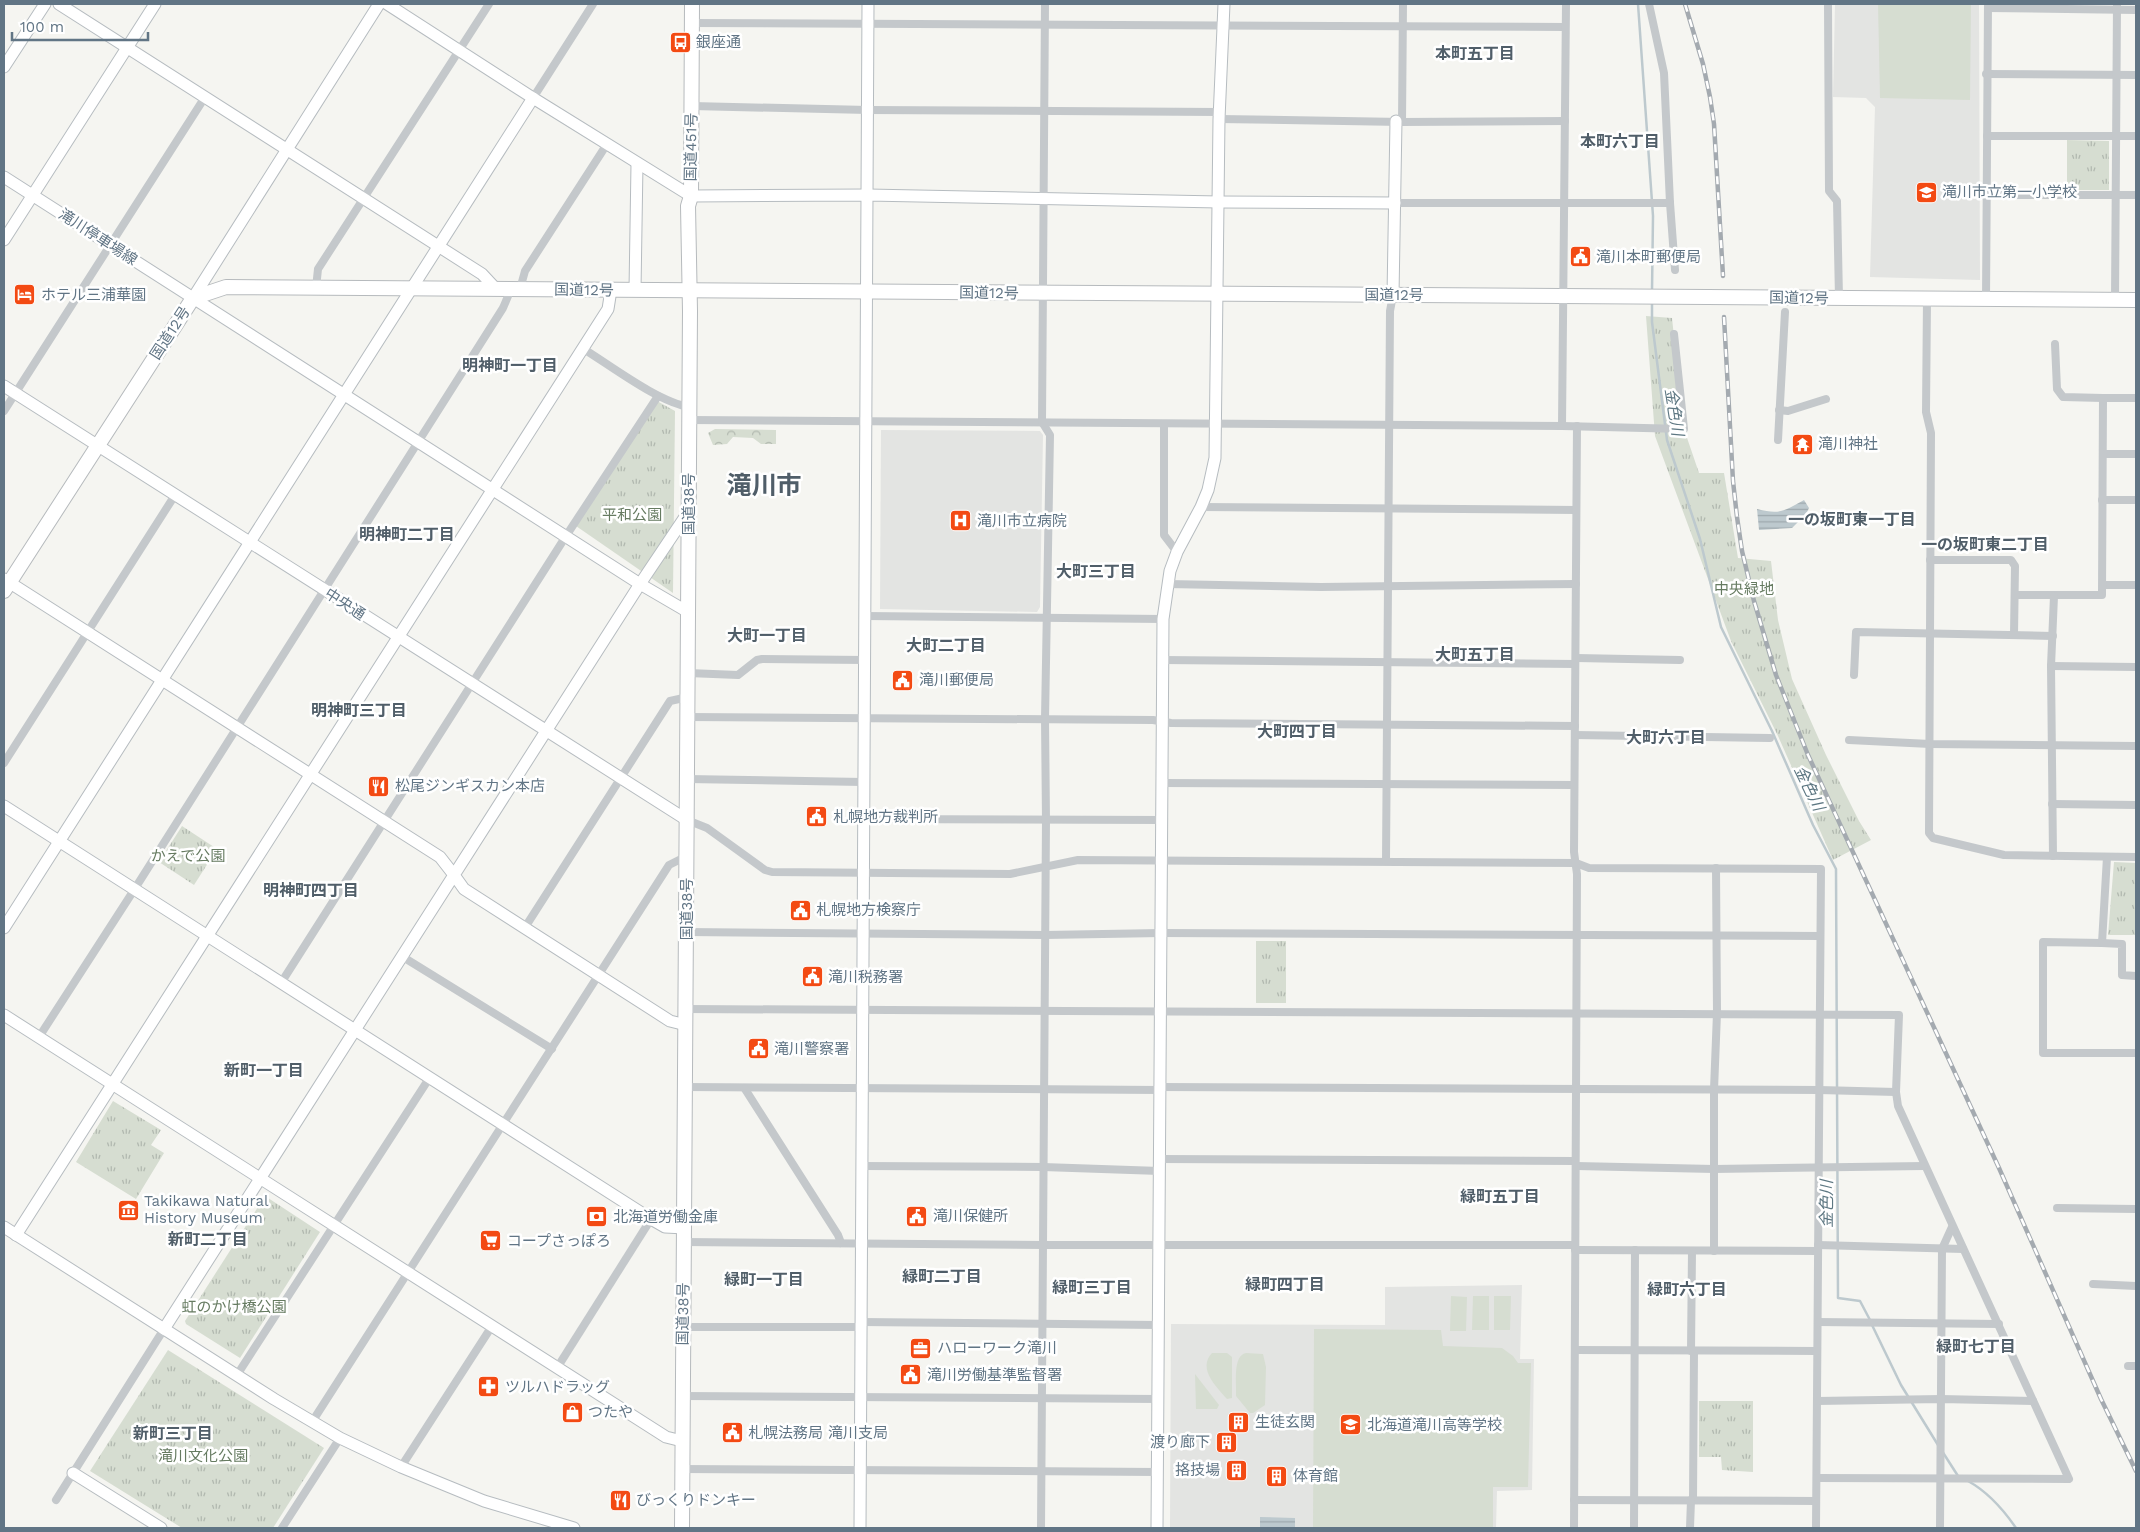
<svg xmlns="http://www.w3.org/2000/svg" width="2140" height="1532" viewBox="0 0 2140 1532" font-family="'Work Sans','Noto Sans JP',sans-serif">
<defs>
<pattern id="forest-crowns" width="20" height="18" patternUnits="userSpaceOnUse" patternTransform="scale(1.25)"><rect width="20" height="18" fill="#d6ddd1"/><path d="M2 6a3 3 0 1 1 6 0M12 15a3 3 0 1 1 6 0" fill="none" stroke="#b1b8af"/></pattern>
<pattern id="park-tufts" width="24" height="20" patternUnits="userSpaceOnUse" patternTransform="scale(1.25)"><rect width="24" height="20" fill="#d6ddd1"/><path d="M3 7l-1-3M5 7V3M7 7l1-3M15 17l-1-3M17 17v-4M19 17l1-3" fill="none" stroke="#b1b8af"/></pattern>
<pattern id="water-rules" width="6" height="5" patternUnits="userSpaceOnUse" patternTransform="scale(1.25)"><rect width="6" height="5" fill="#bdc9ce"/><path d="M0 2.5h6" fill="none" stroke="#9da8ad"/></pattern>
</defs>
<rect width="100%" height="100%" fill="#f5f5f1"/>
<g fill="#e3e4e2">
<polygon points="1835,4 1979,4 1980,280 1870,277 1875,107 1866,98 1833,97"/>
<polygon points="881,430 1040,431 1043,435 1040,607 1037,612 880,609"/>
<polygon points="1522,1285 1520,1359 1534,1359 1532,1490 1497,1491 1496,1528 1170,1528 1171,1324 1385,1325 1385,1287"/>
</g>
<g fill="#d6ddd1">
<polygon points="1878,4 1971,4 1970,100 1880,98"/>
<polygon points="1451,1296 1467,1297 1466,1331 1450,1331"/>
<polygon points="1473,1296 1489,1296 1489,1330 1472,1330"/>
<polygon points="1494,1296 1511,1296 1510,1330 1494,1330"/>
<polygon points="1314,1329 1441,1330 1443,1346 1502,1348 1513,1356 1518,1363 1531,1363 1528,1487 1493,1487 1493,1528 1313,1528"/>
<path d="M1212,1353h15l5,4v41l-5,1c-10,-12 -30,-30 -15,-46z"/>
<path d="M1246,1353l17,1 3,13 -1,38 -12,8h-3l-14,-17c1,-12 -4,-40 10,-43z"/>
<polygon points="1195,1374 1219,1405 1217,1409 1196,1409"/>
</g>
<polygon fill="url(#forest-crowns)" points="715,429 776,430 776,444 761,444 753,438 733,437 727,444 713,445 708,433"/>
<g fill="url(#park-tufts)">
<polygon points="2067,140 2109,141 2109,190 2067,190"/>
<polygon points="1646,316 1672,318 1684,429 1699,473 1724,473 1738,558 1771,561 1778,620 1792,679 1826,755 1859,821 1871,840 1833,860 1778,736 1731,641 1655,436"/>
<polygon points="657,401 675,411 673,593 576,526"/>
<polygon points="182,826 217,849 194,885 159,862"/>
<polygon points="2114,862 2136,863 2136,935 2108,935"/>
<rect x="1256" y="941" width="30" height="62"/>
<polygon points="113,1101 161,1130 151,1145 164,1153 136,1199 76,1162"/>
<polygon points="265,1196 320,1232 240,1358 186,1324 185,1321"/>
<polygon points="168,1350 324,1448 273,1528 182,1528 90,1471"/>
<polygon points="1699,1401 1753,1401 1753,1472 1722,1470 1721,1457 1699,1457"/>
</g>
<g fill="url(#water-rules)">
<path d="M1804,500l5,8 -3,6 -14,14 -33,2 -2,-21c23,6 27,2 47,-9z"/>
<polygon points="1260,1517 1295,1518 1295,1528 1260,1528"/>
</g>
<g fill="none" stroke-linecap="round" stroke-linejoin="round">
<g stroke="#bdc9ce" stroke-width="2.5">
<polyline points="1638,4 1653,216 1652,292"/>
<polyline points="1652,302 1652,322 1667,440 1700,539 1721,627 1772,731 1813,825 1836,869 1838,1298 1860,1301 1870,1320"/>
<polyline points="1872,1325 1901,1385 1938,1445"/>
<polyline points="1942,1451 1958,1476"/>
<path d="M1968,1481c20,11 35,28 48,47"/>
</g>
<defs>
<g id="secondary">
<polyline points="59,4 482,274 496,289"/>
<polyline points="387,4 533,98 691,196 868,195 1219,202 1395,203"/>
<polyline points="4,67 45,4"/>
<polyline points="4,177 640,584 688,612"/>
<polyline points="4,240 155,4"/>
<polyline points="635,290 637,164"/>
<polyline points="1393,295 1396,121"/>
<polyline points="193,298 379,4"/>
<polyline points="4,386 687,820"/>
<polyline points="4,579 440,857 454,875 164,1329"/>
<polyline points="4,806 651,1219 665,1227 685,1228"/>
<polyline points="4,928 533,98"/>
<polyline points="4,1015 666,1437 682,1441"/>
<polyline points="686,1025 670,1021 464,889 454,875 640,584 689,511"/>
<polyline points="4,1227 274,1399 340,1438 401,1467 484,1501 574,1528"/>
<polyline points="16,1235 608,309 611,290"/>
<polyline points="73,1473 161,1528"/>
<polyline points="860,1528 868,4"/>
<polyline points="1157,1528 1163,619 1170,571 1177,552 1201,507 1208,490 1215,458 1219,119 1224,4"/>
</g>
<g id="highway">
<polyline points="4,591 193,298 226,287 2136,300"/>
<polyline points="682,1528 690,311 688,206 691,196 692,4"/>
</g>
</defs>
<use href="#secondary" stroke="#b6bcc0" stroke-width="13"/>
<use href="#highway" stroke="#b6babd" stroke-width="16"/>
<g stroke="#c4c8cb" stroke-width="8">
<polyline points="1828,4 1829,191 1837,201 1839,298"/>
<polyline points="1988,8 2136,10"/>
<polyline points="692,23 1565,27"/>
<polyline points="1986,74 2136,75"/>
<polyline points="533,98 593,4"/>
<polyline points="692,106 868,110 1219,112"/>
<polyline points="1219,119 1402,122 1565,121"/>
<polyline points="1402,122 1403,4"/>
<polyline points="1987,136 2136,136"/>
<polyline points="1986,195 2136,195"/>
<polyline points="1395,203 1670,203 1664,73 1649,4"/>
<polyline points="1670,203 1675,270"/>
<polyline points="316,288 318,269 489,4"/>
<polyline points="520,289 525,271 607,144"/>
<polyline points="1927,299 1926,412 1931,433 1929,833 1933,838 2004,855 2136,857"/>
<polyline points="1986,300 1988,4"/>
<polyline points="2115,300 2117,4"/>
<polyline points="2055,344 2057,389 2063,397 2103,398"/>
<path d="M582,348c28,17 77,55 108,59"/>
<polyline points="1779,410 1788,411 1826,399"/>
<polyline points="4,411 205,97"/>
<polyline points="690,420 1562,426 1684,429 1674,334"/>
<polyline points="1164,424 1164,535 1177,552"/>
<polyline points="1562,426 1566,4"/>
<polyline points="1778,440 1785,312"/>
<polyline points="2103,454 2136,454"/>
<polyline points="2102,500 2136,500"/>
<polyline points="1201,507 1576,510"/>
<polyline points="1930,560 2011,560 2015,566 2014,635"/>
<polyline points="1167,584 1321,587 1576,584"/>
<polyline points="2103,585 2136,585"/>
<polyline points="2015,595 2102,595 2103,398 2136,398"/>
<polyline points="865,616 1163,619"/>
<polyline points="1576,658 1680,660"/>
<polyline points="1163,660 1575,664"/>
<polyline points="2051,666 2136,667"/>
<polyline points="688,673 738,675 757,660 762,659 865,660"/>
<polyline points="1854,675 1856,632 2053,636"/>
<polyline points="688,717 1153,720 1171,723 1575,726"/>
<polyline points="1575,735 1770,738"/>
<polyline points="1849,740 1930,744 2136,746"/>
<polyline points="4,763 175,495"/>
<polyline points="687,779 863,782"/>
<polyline points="1163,783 1574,785"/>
<polyline points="2052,804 2136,805"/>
<polyline points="864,819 1162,820"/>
<polyline points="687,820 707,828 765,870 772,872 1010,874 1078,860 1576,863 1589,868 1821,869 1816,1528"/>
<polyline points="2053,856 2051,666 2054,596"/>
<polyline points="2107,857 2102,943 2043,942 2043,1053 2136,1053"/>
<polyline points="1386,861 1390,311 1393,295"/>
<polyline points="524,929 670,701 688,697"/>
<polyline points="687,932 1045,935 1161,933 1820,936"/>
<polyline points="2102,943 2122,944 2122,975 2136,976"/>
<polyline points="403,957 552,1049"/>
<polyline points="281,983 566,536 658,396"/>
<polyline points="687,1009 1899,1015 1896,1092 1898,1106 2069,1479 1817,1478"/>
<polyline points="39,1037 134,890 503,308 511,289"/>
<polyline points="685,1087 1160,1090"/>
<polyline points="1160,1087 1819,1090 1896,1092"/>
<polyline points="745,1089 838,1235 841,1243"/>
<polyline points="1160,1159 1575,1161"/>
<polyline points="862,1166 1043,1167 1160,1171"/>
<polyline points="1576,1166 1714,1169 1924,1166"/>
<polyline points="2057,1208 2136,1209"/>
<polyline points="685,1242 1043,1245 1575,1245"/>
<polyline points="1818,1245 1963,1249"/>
<polyline points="1575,1250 1818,1251"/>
<polyline points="1714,1251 1714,1090 1717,1013 1716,868"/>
<polyline points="2093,1284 2136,1286"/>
<polyline points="861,1322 1158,1325"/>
<polyline points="1818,1322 1999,1324"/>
<polyline points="683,1327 861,1327"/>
<polyline points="1575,1350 1817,1351"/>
<polyline points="1691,1351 1692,1251"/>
<polyline points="2128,1366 2136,1366"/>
<polyline points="557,1368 651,1219"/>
<polyline points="237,1375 430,1077"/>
<polyline points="683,1396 1158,1399"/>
<polyline points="1817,1401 1941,1399 2033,1401"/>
<polyline points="312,1422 669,865 687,856"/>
<polyline points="401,1467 492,1326"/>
<polyline points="682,1469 1157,1472"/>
<polyline points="56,1500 164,1329"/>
<polyline points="1574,1500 1816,1501"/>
<polyline points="1693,1500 1694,1351"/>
<polyline points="282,1528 340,1438"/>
<polyline points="1041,1528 1046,820 1045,719 1050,435 1042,422 1045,4"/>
<polyline points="1574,1528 1577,874 1574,852 1577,426"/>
<polyline points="1634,1528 1635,1250"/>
<polyline points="1690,1528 1691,1500"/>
<polyline points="1940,1528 1942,1249 1952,1227"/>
</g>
<use href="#secondary" stroke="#fff" stroke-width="11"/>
<use href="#highway" stroke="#fff" stroke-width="14"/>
<defs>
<g id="rail">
<polyline points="1685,4 1703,64 1710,97 1714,124 1723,276"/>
<polyline points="1724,317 1733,481 1737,517 1742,551 1754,601 1776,675 1808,755 1999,1168 2101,1399 2136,1471"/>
</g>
</defs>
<use href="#rail" stroke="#a4aab0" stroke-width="4.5"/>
<use href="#rail" stroke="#fff" stroke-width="2.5" stroke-dasharray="8" stroke-linecap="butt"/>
</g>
<defs>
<symbol id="bus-square" viewBox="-11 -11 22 22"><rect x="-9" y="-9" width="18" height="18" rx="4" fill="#f34a13" stroke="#fff"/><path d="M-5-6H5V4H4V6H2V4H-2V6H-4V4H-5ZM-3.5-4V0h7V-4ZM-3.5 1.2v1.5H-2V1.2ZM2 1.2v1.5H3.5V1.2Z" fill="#fff"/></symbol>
<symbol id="school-square" viewBox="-11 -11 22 22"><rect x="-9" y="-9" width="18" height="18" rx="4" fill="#f34a13" stroke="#fff"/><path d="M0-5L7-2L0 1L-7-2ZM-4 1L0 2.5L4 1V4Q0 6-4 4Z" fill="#fff"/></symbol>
<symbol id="civic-square" viewBox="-11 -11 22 22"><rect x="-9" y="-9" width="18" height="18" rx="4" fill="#f34a13" stroke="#fff"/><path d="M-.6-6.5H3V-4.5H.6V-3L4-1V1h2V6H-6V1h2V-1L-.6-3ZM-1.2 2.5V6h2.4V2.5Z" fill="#fff"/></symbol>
<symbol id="hotel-square" viewBox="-11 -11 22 22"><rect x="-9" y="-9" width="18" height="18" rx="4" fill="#f34a13" stroke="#fff"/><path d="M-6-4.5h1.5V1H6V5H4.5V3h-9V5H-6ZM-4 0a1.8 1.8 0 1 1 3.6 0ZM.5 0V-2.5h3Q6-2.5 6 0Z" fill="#fff"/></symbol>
<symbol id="temple-square" viewBox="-11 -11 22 22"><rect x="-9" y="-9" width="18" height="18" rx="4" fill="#f34a13" stroke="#fff"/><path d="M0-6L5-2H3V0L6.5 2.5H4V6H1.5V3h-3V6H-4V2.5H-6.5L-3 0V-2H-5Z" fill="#fff"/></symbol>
<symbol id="hospital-square" viewBox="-11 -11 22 22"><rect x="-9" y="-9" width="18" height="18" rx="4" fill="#f34a13" stroke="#fff"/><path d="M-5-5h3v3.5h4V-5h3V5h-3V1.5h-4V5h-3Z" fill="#fff"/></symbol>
<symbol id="restaurant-square" viewBox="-11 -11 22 22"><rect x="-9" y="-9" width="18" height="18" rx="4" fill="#f34a13" stroke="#fff"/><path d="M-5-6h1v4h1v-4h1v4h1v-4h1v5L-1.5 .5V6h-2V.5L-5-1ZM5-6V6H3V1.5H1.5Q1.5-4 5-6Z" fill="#fff"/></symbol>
<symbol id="museum-square" viewBox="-11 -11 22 22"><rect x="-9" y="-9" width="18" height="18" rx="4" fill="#f34a13" stroke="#fff"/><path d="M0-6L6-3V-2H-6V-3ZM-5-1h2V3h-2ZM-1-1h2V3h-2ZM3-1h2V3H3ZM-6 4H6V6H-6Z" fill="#fff"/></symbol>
<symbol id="bank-square" viewBox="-11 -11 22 22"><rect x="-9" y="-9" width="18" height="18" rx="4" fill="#f34a13" stroke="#fff"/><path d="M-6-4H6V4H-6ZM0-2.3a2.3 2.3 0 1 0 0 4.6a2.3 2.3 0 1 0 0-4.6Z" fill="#fff"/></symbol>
<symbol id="supermarket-square" viewBox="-11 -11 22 22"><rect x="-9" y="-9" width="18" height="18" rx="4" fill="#f34a13" stroke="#fff"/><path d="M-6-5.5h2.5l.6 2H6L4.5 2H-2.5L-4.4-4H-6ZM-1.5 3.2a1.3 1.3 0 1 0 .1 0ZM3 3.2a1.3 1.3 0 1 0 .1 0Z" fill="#fff"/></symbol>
<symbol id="office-square" viewBox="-11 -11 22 22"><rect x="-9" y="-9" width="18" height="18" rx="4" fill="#f34a13" stroke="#fff"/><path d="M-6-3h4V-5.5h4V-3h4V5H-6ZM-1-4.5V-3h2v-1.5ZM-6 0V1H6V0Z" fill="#fff"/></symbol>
<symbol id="pharmacy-square" viewBox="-11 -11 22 22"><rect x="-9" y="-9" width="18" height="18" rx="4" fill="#f34a13" stroke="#fff"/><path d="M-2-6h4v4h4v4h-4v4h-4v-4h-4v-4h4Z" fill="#fff"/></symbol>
<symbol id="shop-square" viewBox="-11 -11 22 22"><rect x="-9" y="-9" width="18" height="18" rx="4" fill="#f34a13" stroke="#fff"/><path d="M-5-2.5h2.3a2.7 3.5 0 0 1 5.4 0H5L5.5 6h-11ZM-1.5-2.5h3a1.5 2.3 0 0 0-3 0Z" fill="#fff"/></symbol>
<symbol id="building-square" viewBox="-11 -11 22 22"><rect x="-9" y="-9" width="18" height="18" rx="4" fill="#f34a13" stroke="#fff"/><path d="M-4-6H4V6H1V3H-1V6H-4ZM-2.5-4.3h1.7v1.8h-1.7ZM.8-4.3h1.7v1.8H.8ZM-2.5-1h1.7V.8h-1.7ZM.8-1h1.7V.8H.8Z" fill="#fff"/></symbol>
</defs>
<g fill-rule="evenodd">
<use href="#bus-square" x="668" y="30" width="25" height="25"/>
<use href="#school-square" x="1914" y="180" width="25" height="25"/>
<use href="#civic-square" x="1568" y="244" width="25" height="25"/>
<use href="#hotel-square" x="12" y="282" width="25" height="25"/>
<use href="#temple-square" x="1790" y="432" width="25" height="25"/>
<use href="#hospital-square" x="948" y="508" width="25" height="25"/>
<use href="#civic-square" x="890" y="668" width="25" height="25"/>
<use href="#restaurant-square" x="366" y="774" width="25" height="25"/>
<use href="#civic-square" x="804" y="804" width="25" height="25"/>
<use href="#civic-square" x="788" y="898" width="25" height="25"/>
<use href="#civic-square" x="800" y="964" width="25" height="25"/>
<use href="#civic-square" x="746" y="1036" width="25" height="25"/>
<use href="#museum-square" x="116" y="1198" width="25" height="25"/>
<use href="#civic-square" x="904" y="1204" width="25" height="25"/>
<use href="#bank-square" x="584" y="1204" width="25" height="25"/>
<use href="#supermarket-square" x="478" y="1228" width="25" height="25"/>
<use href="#office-square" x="908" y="1336" width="25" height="25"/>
<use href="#civic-square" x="898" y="1362" width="25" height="25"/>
<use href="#pharmacy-square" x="476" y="1374" width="25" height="25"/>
<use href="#shop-square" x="560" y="1400" width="25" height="25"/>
<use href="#building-square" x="1226" y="1410" width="25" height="25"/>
<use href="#school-square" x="1338" y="1412" width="25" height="25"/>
<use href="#civic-square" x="720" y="1420" width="25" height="25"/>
<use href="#building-square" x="1214" y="1430" width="25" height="25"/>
<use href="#building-square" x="1224" y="1458" width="25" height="25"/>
<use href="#building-square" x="1264" y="1464" width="25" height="25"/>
<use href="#restaurant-square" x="608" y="1488" width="25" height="25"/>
</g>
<g text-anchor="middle" stroke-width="5" stroke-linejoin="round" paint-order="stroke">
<g font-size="15" fill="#617585" stroke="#fff" text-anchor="start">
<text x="696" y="47">銀座通</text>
<text x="1942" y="197">滝川市立第一小学校</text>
<text x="1596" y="262">滝川本町郵便局</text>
<text x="41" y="300">ホテル三浦華園</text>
<text x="1818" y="449">滝川神社</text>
<text x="977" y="526">滝川市立病院</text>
<text x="919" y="685">滝川郵便局</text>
<text x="395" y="791">松尾ジンギスカン本店</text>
<text x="833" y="822">札幌地方裁判所</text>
<text x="816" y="915">札幌地方検察庁</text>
<text x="828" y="982">滝川税務署</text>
<text x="774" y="1054">滝川警察署</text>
<text x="144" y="1206">Takikawa Natural<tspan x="144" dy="17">History Museum</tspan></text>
<text x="933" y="1221">滝川保健所</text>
<text x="613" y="1222">北海道労働金庫</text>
<text x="507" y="1246">コープさっぽろ</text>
<text x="937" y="1353">ハローワーク滝川</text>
<text x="927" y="1380">滝川労働基準監督署</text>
<text x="505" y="1392">ツルハドラッグ</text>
<text x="588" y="1417">つたや</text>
<text x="1255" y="1427">生徒玄関</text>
<text x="1367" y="1430">北海道滝川高等学校</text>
<text x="748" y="1438">札幌法務局 滝川支局</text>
<text x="1210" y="1447" text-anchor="end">渡り廊下</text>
<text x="1220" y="1475" text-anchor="end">挌技場</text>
<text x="1293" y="1481">体育館</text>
<text x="636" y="1505">びっくりドンキー</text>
</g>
<g font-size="15" fill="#617585" stroke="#fff">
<text transform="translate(691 147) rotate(-89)" y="5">国道451号</text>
<text transform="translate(98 237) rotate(33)" y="5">滝川停車場線</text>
<text transform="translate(584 290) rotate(1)" y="5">国道12号</text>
<text transform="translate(989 293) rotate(1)" y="5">国道12号</text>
<text x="1394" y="300">国道12号</text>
<text transform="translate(1799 298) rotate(1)" y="5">国道12号</text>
<text transform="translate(170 333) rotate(-57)" y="5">国道12号</text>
<text transform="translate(689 504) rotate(-90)" y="5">国道38号</text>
<text transform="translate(345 604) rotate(33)" y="5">中央通</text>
<text transform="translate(687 909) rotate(-90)" y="5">国道38号</text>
<text transform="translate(683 1314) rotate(-89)" y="5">国道38号</text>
</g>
<g font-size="15" fill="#667b61" stroke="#fff">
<text x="632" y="520">平和公園</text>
<text x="1744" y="594">中央緑地</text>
<text x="188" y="861">かえで公園</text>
<text x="234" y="1312">虹のかけ橋公園</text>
<text x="203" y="1461">滝川文化公園</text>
</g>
<g font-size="16" font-weight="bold" fill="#505e69" stroke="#fff">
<text x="1475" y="59">本町五丁目</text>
<text x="1620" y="147">本町六丁目</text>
<text x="510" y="371">明神町一丁目</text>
<text x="1852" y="525">一の坂町東一丁目</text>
<text x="407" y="540">明神町二丁目</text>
<text x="1985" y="550">一の坂町東二丁目</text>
<text x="1096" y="577">大町三丁目</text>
<text x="767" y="641">大町一丁目</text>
<text x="946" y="651">大町二丁目</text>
<text x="1475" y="660">大町五丁目</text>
<text x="359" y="716">明神町三丁目</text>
<text x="1297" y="737">大町四丁目</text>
<text x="1666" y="743">大町六丁目</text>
<text x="311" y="896">明神町四丁目</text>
<text x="264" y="1076">新町一丁目</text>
<text x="1500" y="1202">緑町五丁目</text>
<text x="208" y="1245">新町二丁目</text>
<text x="942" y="1282">緑町二丁目</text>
<text x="764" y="1285">緑町一丁目</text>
<text x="1285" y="1290">緑町四丁目</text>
<text x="1092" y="1293">緑町三丁目</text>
<text x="1687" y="1295">緑町六丁目</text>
<text x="1976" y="1352">緑町七丁目</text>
<text x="173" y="1439">新町三丁目</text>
</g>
<g font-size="16" font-style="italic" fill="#5d7782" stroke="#fff">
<text transform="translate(1675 412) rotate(81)" y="6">金色川</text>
<text transform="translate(1810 788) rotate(64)" y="6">金色川</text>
<text transform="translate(1826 1204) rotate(-90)" y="6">金色川</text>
</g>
<g font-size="25" font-weight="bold" fill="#505e69" stroke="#fff">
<text x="764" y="494">滝川市</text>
</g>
</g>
<rect width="2140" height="1532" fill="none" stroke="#617585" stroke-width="10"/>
<path d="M12 32v8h136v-8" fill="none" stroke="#617585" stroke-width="2.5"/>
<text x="20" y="32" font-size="15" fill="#617585" stroke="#ffffff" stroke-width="4" paint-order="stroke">100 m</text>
</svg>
